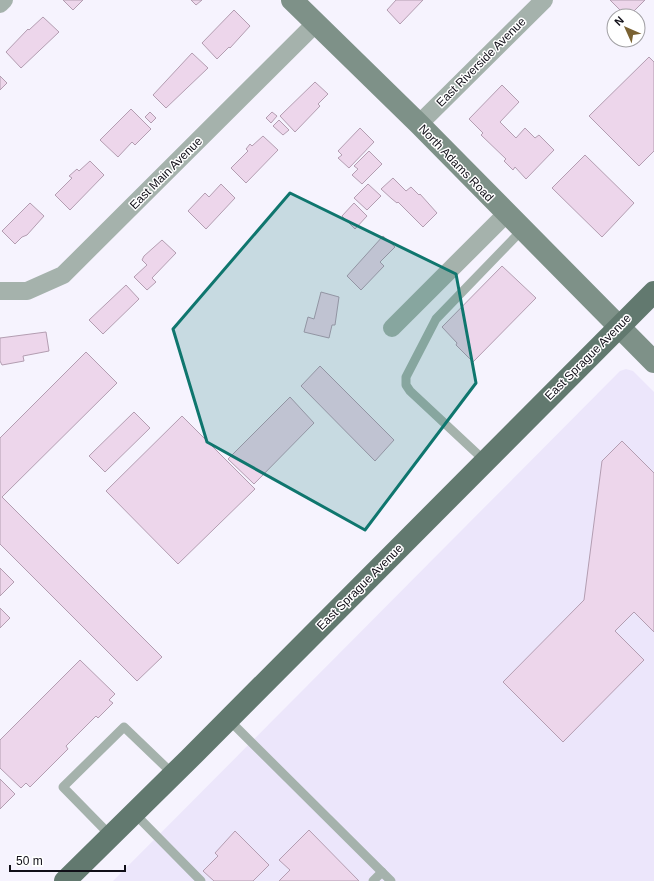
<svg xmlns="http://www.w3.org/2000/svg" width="654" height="881" viewBox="0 0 654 881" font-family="Helvetica,sans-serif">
<rect width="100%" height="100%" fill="#f6f3fe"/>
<polygon fill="#ece6fb" points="626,369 633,371 654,392 654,881 113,881 620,371"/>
<g fill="#edd6eb" stroke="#b39db1">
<polygon points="63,0 83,0 73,10"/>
<polygon points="191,0 202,0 196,5"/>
<polygon points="396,0 423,0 400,24 387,10"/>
<polygon points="610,0 645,0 629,16 626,16"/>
<polygon points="234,10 250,26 230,48 229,47 217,59 202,43"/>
<polygon points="43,17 59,32 21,68 6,52 28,29 29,30"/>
<polygon points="192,53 208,68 166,108 153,95"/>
<polygon points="649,57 654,62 654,151 639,166 589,116"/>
<polygon points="0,76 7,83 0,90"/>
<polygon points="315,82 328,94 318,104 320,106 295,132 280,116"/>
<polygon points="502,85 519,102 500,122 516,138 525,128 535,138 539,135 554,150 526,179 515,167 513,170 504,161 506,159 481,135 483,133 469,119"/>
<polygon points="131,109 151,129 135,145 132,142 118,157 100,140"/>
<polygon points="150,112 156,118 151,123 145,117"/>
<polygon points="272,112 277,116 271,123 266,118"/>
<polygon points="279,120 289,130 283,135 273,126"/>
<polygon points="360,128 374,142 349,168 338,158 342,155 338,151"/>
<polygon points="263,136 278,150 246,183 231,168 248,151 246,149 250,144 252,146"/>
<polygon points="369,151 382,164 362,184 352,175 358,169 354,166"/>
<polygon points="585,155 634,203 602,237 552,188"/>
<polygon points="90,161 104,175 70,210 55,195 72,178 69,176 77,169 79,171"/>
<polygon points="393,178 406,191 411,187 419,195 420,194 437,213 423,227 398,202 397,203 392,199 381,189"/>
<polygon points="221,184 235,198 206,229 188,211 205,193 209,197"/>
<polygon points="368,184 381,196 367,210 354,198"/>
<polygon points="30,203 44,216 27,235 22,237 15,244 2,231"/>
<polygon points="354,203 367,216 355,229 342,216"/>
<polygon points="383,236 395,247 380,262 384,266 361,290 347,276"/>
<polygon points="162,240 176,253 152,278 156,282 147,290 134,277 147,265 142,260 144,256"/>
<polygon points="502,266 536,298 473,362 456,345 457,343 442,327"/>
<polygon points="126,285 139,299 103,334 89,320"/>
<polygon points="321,292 339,297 335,325 332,325 329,338 304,332 308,317 314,319"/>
<polygon points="46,332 49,351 23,356 24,361 2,365 0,361 0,338"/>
<polygon points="86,352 117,383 2,497 162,657 137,681 0,544 0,438"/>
<polygon points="320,366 394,440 375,461 301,386"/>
<polygon points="290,397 314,423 254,484 228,459"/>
<polygon points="134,412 150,428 105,472 89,456"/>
<polygon points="182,416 255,489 178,564 106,491"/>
<polygon points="622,441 654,473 654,632 634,612 615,631 644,660 563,742 503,682 584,600 602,461"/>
<polygon points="0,568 14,582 0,596"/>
<polygon points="0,608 10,618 0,628"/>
<polygon points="80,660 115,694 109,700 113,703 98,718 96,716 66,746 68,749 30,787 26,783 21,788 0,768 0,740"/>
<polygon points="0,779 15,794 0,809"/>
<polygon points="309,830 359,881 279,881 290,870 279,860"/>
<polygon points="235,831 269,865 253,881 214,881 203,871 218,856 215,853"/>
</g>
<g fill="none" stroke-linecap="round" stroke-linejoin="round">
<g stroke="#a5b2ac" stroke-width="9">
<polyline points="485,461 410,391 406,385 406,377 436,319 522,230"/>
<polyline points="228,719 391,881"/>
<polyline points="134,813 201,881"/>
<polyline points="111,836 63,787 124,727 173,774"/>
<polyline points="373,881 382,872"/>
</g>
<g stroke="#a5b2ac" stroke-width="18">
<polyline points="0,4 4,0"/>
<polyline points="419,124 544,0"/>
<polyline points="0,291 27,291 63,275 316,23"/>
<polyline points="392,328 506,214"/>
</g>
<polyline stroke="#7e9188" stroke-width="22" points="292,0 419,124 654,362"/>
<polyline stroke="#62796f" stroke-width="22" points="65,881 189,759 654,292"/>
</g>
<path fill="#0f766e" fill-opacity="0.2" stroke="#0f766e" stroke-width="3" stroke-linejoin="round" d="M290,193l166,81 20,109 -111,147 -158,-88 -34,-113z"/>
<g text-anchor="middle" stroke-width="3" stroke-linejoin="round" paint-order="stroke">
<g font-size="12" fill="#110f18" stroke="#fff">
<text transform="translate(481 62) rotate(-45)" y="4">East Riverside Avenue</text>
<text transform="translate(456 163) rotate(46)" y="4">North Adams Road</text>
<text transform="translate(166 173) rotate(-45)" y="4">East Main Avenue</text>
<text transform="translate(588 357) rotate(-45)" y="4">East Sprague Avenue</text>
<text transform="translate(360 587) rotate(-45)" y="4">East Sprague Avenue</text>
</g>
</g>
<g transform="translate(626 28) rotate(315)"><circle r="19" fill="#ffffff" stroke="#a09fa3"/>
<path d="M0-3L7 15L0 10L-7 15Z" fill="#7a6232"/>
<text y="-6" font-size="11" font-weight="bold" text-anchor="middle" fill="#110f18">N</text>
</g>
<path d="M10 865v6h115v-6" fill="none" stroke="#110f18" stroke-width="2"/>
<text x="16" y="865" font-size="12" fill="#110f18" stroke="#ffffff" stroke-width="3" paint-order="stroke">50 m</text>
</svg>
